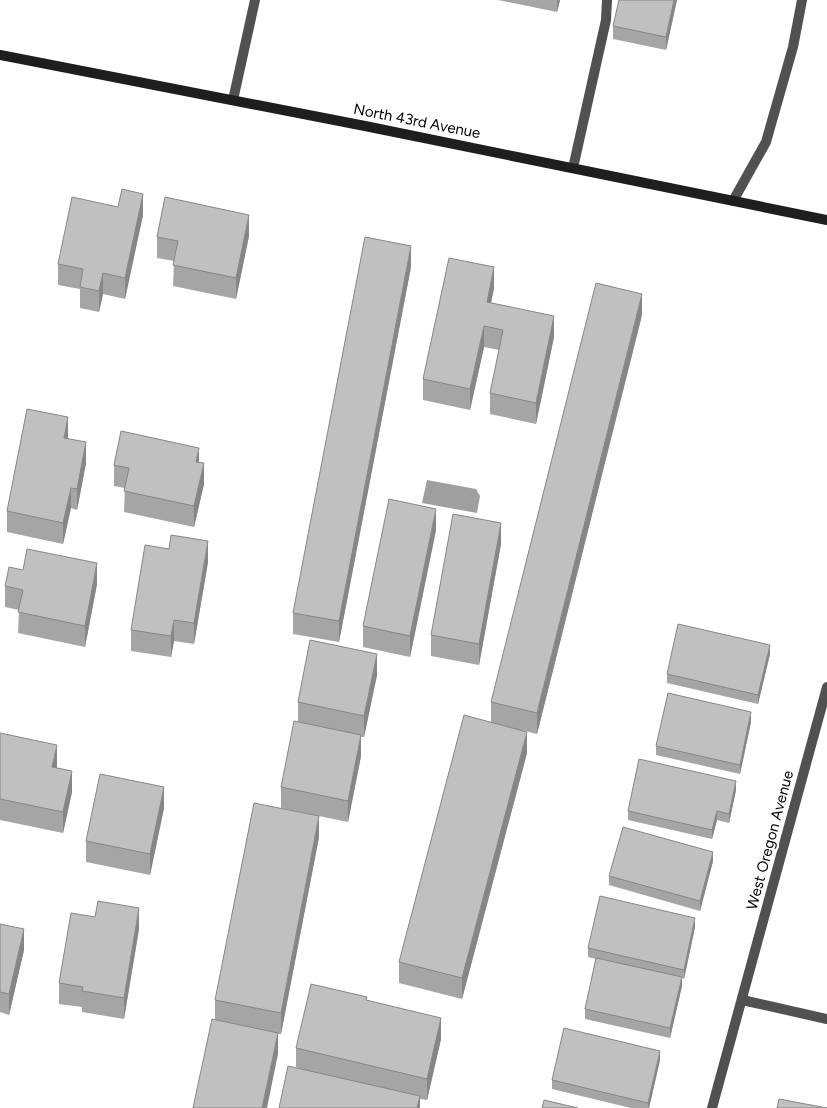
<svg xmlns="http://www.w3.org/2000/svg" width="827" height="1108" viewBox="0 0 827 1108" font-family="Figtree,sans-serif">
<rect width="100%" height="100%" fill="#fff"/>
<polygon fill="#9f9f9f" points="427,480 476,489 480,496 477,513 422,503"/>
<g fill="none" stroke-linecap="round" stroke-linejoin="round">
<g stroke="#515151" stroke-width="10">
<polyline points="233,100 255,0"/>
<polyline points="573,168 606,20 607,0"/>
<polyline points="733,201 766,142 793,47 802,0"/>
</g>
<g stroke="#515151" stroke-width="10">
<polyline points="742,1000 827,1019"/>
<polyline points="712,1108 827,687"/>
</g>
<polyline stroke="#1e1e1e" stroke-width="10" points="0,55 365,126 827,220"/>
</g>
<g fill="#a5a5a5">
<polygon points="498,0 560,0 557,12"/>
<polygon points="677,0 666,50 613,39 613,26"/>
<polygon points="143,215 125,299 103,294 99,312 80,308 80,289 58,285 58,264"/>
<polygon points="249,236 236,299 173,286 174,261 157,258 157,237"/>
<polygon points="411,267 339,642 293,634 293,613"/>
<polygon points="494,288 491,303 554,337 536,424 490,414 490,393 499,350 484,347 470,410 423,400 423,379"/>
<polygon points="642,315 537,734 521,730 527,753 462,999 399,983 399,962 491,722 491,702"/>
<polygon points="68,439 86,463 77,510 71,508 63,544 7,532 7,511"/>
<polygon points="199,463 204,484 194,527 124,512 125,488 114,486 114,465"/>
<polygon points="436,530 410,657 363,647 363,626"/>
<polygon points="501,544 479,665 431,656 431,635"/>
<polygon points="208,562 194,644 174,641 171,657 131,651 131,630"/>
<polygon points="97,584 85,647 18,633 19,610 5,607 5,586"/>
<polygon points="770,654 758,704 667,683 667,674"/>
<polygon points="377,675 364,737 361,737 361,756 348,822 319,816 319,837 281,1034 278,1034 278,1054 215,1020 215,1000 309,814 281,808 281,787 298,722 298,702"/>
<polygon points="751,722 740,774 656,755 656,746"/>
<polygon points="0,733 57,766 57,768 72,792 63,833 0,820"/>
<polygon points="736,790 729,823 717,820 712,839 628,820 628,811"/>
<polygon points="164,808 150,875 86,862 86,841"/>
<polygon points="713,861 700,911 609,885 609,876"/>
<polygon points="0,924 24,950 9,1015 0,1012"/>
<polygon points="695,927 684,979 682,978 682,986 670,1038 585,1019 585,1009 596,959 588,957 588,948"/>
<polygon points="139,929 124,1019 82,1012 82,1007 59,1004 59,983"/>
<polygon points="367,1000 441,1039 427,1100 420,1099 420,1108 296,1067 296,1048"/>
<polygon points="660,1060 649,1108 631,1108 552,1089 552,1080"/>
</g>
<g fill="#868686">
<polygon points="557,0 560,0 557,12"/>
<polygon points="674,0 677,0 666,50 666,37"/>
<polygon points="143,194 143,215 125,299 125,278"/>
<polygon points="249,215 249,236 236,299 236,278"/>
<polygon points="411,246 411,267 339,642 339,621"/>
<polygon points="494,267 494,288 487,323 487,302"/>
<polygon points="103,273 103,294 99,312 99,291"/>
<polygon points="642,294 642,315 537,734 537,713"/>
<polygon points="554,316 554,337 536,424 536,403"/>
<polygon points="484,326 484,347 470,410 470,389"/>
<polygon points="68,417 68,438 64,459 64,438"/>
<polygon points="86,442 86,463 77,510 77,489"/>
<polygon points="199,448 199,469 196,462"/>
<polygon points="204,463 204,484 194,527 194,506"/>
<polygon points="71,488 71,508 63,544 63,523"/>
<polygon points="436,509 436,530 410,657 410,636"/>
<polygon points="501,523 501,544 479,665 479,644"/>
<polygon points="208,541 208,562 194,644 194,623"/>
<polygon points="97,563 97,584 85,647 85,626"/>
<polygon points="174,620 174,641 171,657 171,636"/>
<polygon points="770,645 770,654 758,704 758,695"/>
<polygon points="377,654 377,675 364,737 364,716"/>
<polygon points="751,712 751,722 740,774 740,765"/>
<polygon points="527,732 527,753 462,999 462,978"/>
<polygon points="361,735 361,756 348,822 348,801"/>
<polygon points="57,745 57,766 52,788 52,767"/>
<polygon points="72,771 72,792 63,833 63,812"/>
<polygon points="736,781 736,790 729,823 729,814"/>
<polygon points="164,787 164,808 150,875 150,854"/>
<polygon points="717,811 717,820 712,839 712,830"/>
<polygon points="319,816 319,837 281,1034 281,1013"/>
<polygon points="713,852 713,861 700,911 700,901"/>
<polygon points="139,908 139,929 124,1019 124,998"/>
<polygon points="695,918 695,927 684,979 684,970"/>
<polygon points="24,929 24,950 9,1015 9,994"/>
<polygon points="682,977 682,986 670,1038 670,1028"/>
<polygon points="441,1018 441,1039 427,1100 427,1079"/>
<polygon points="278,1033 278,1054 267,1108 262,1108"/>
<polygon points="660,1051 660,1060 649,1108 648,1108 648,1103"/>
<polygon points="420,1096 420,1108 417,1108"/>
</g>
<g fill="#c0c0c0" stroke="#868686">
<polygon points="619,0 674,0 666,37 613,26"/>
<polygon points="122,189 143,194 125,278 103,273 99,291 80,287 83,269 58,264 72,197 118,207"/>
<polygon points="165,197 249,215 236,278 173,265 178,241 157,237"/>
<polygon points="365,237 411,246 339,621 293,613"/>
<polygon points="449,258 494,267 487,302 554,316 536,403 490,393 503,330 484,326 470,389 423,379"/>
<polygon points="596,283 642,294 537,713 491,702"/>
<polygon points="27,409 68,417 64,438 86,442 77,489 71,488 63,523 7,511"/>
<polygon points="121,431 199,448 196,462 204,463 194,506 124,491 129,468 114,465"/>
<polygon points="389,499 436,509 410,636 363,626"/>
<polygon points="453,514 501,523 479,644 431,635"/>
<polygon points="171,535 208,541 194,623 174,620 171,636 131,630 145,545 169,549"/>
<polygon points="27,549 97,563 85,626 18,612 23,590 5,586 9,567 23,570"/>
<polygon points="678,624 770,645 758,695 667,674"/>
<polygon points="310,640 377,654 364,716 298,702"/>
<polygon points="668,693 751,712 740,765 656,746"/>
<polygon points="464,715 527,732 462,978 399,962"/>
<polygon points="294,721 361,735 348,801 281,787"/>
<polygon points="0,733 57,745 52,767 72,771 63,812 0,799"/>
<polygon points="639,759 736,781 729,814 717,811 712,830 628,811"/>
<polygon points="100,774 164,787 150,854 86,841"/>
<polygon points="254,803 319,816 281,1013 215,1000"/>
<polygon points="623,827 713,852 700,901 609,876"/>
<polygon points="600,896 695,918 684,970 588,948"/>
<polygon points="98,901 139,908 124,998 82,991 83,987 59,983 71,913 95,917"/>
<polygon points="0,924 24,929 9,994 0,992"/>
<polygon points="596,958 682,977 670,1028 585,1009"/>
<polygon points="311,984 367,997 366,1000 441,1018 427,1079 296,1048"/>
<polygon points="212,1019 278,1033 262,1108 193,1108"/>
<polygon points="564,1028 660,1051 648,1103 552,1080"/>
<polygon points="288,1066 420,1096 417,1108 279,1108"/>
<polygon points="779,1099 827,1108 777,1108"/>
<polygon points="544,1100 578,1108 542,1108"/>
</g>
<g text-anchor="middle" stroke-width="4.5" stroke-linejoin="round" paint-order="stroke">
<g font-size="15" fill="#000" stroke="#fff">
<text transform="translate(417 121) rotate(11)" y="5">North 43rd Avenue</text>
<text transform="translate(770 840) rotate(-75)" y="5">West Oregon Avenue</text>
</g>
</g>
</svg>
